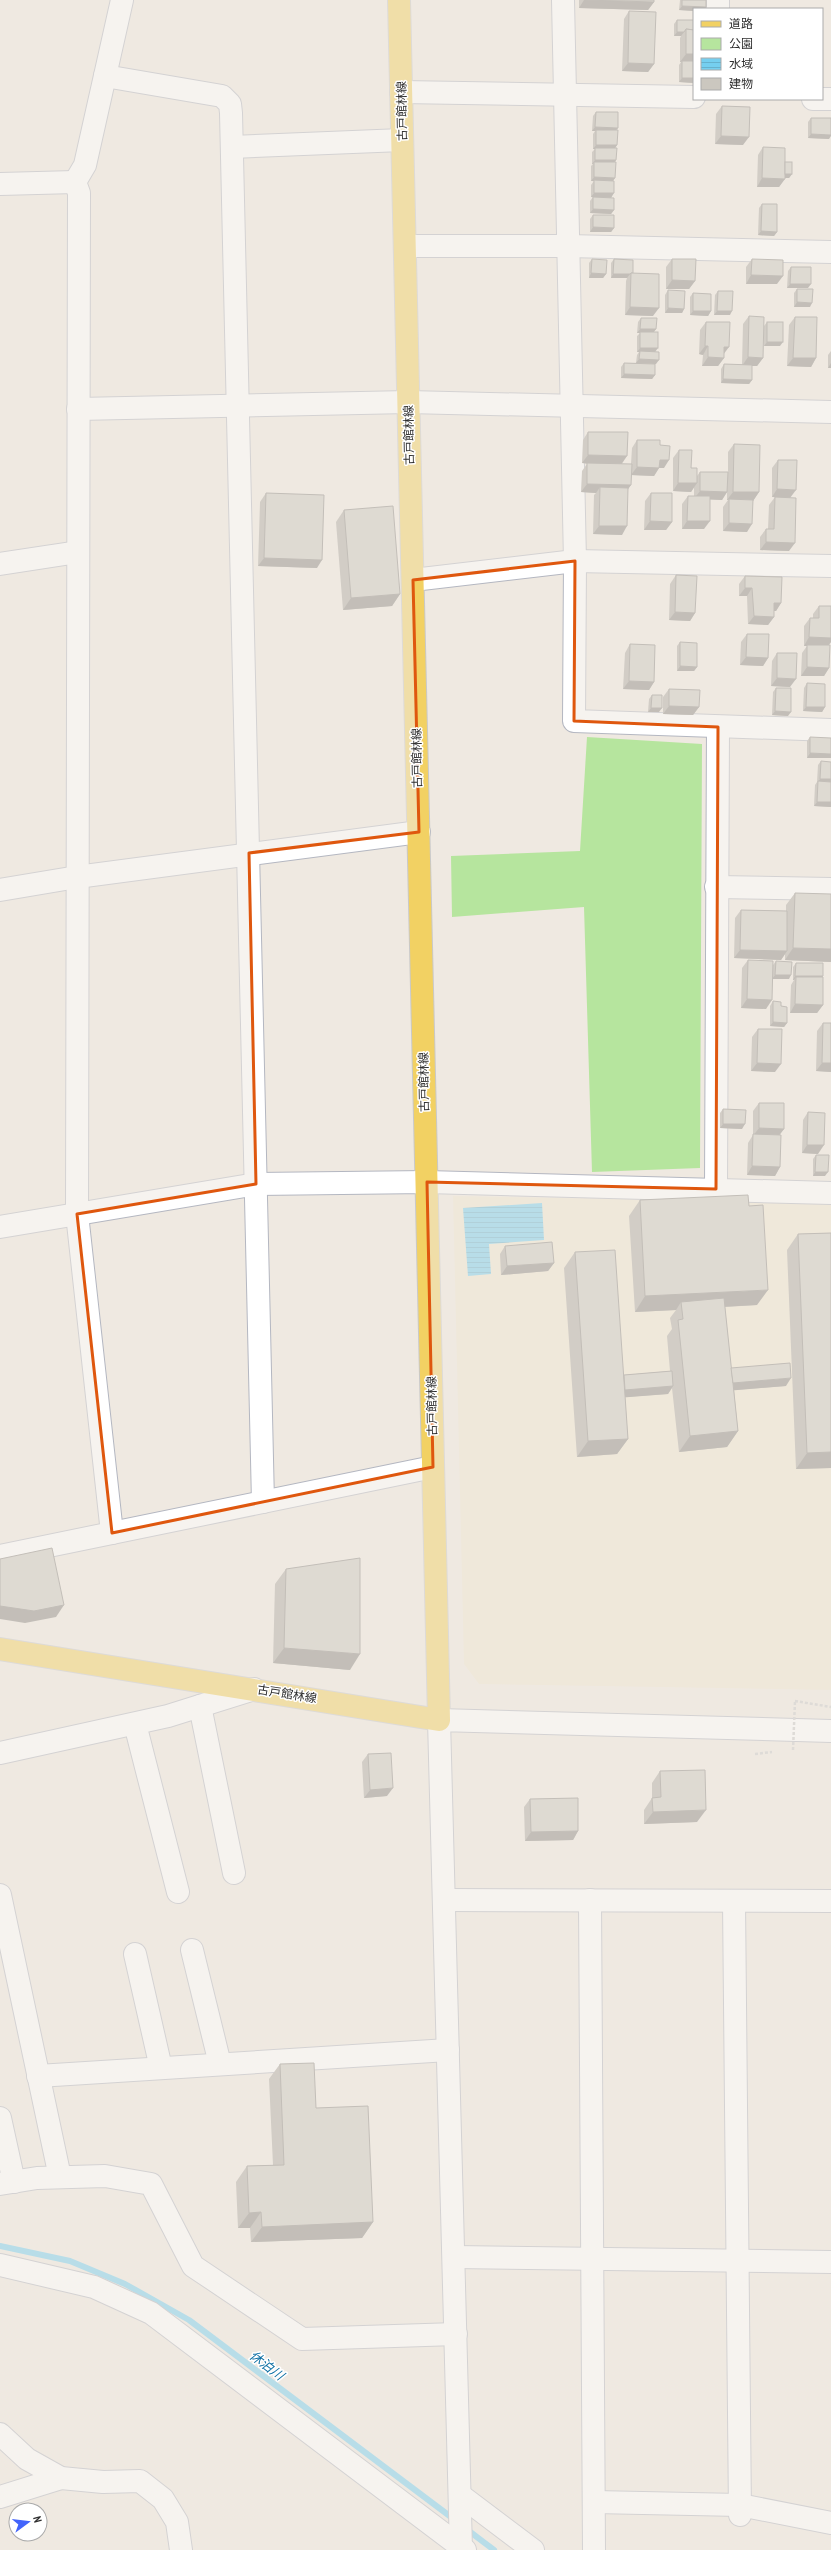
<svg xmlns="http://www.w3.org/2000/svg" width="831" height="2550" viewBox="0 0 831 2550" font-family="'PT Sans Narrow','Noto Sans JP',sans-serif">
<defs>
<pattern id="water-rules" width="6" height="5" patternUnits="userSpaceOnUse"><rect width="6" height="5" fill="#75cff0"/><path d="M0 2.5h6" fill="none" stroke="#66b2ce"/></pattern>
</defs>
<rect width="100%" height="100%" fill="#efe9e1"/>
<polygon fill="#f0e6d1" points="453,1196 831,1203 831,1690 479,1684 464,1664"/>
<polygon fill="#b6e59e" points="587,737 702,744 700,1168 592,1172 584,907 452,917 451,856 580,851"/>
<polygon fill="url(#water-rules)" points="542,1203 544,1240 489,1244 491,1274 468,1276 463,1208"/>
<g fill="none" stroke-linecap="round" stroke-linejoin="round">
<g stroke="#75cff0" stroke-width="6">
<polyline points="0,2246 70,2261 125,2284 189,2320 455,2520"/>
<polyline points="465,2528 494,2550"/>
</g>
<defs>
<g id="minor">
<polyline points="563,0 575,561 574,721 831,730"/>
<polyline points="718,0 718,9"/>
<polyline points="105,76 222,96 230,104 231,113 263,1502"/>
<polyline points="401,92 694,97"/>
<polyline points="813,99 831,99"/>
<polyline points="232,147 402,140"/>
<polyline points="0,184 75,182"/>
<polyline points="405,246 567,246 831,252"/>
<polyline points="78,409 408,402 831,412"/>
<polyline points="0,564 78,552"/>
<polyline points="413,580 575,561 831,566"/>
<polyline points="716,887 831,889"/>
<polyline points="0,890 77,877 419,832"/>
<polyline points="716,1189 718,727"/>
<polyline points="0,1227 256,1184 427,1182 831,1193"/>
<polyline points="112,1533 77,1214 79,193 75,182 85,165 122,0"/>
<polyline points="0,1556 433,1467"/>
<polyline points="200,1706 234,1873"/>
<polyline points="135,1724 178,1892"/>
<polyline points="0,1753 168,1716 254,1689"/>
<polyline points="0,1895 60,2177"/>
<polyline points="444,1900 831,1901"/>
<polyline points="590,1900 594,2550"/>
<polyline points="734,1901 740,2515"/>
<polyline points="192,1950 220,2064"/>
<polyline points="135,1954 161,2068"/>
<polyline points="38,2076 448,2050"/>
<polyline points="0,2118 14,2182"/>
<polyline points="0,2184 37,2178 105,2176 151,2184 193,2266 302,2339 456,2334"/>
<polyline points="454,2257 831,2262"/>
<polyline points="0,2265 94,2287 151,2313 465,2550"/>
<polyline points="0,2434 27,2459 61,2478 103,2482 140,2481 163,2499 177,2522 181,2550"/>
<polyline points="460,2495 533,2550"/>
<polyline points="0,2497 61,2478"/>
<polyline points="594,2502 740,2505 831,2523"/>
<polyline points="461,2550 439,1720 831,1731"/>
</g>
<polyline id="major" points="0,1649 439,1720 399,0"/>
</defs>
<use href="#minor" stroke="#b4b7c1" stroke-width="24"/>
<use href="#major" stroke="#c9c9c9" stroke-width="24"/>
<g stroke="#c9c9c9" stroke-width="2.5" stroke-dasharray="3 2" stroke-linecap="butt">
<polyline points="795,1701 831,1707"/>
<polyline points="755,1754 772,1752"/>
</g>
<use href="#minor" stroke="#fff" stroke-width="22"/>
<use href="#major" stroke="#f2d163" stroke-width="22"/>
<polyline stroke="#c9c9c9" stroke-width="2.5" stroke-dasharray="3 2" stroke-linecap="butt" points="793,1750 795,1701"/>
</g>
<g fill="#afaba4">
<polygon points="579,0 654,0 654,2 648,10 579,8"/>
<polygon points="680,0 706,0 706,7 705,9 694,9 694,11 679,10"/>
<polygon points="629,11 654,64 648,72 622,71 624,19"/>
<polygon points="677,20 694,20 694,83 679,82 679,65 681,62 680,62 680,38 681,36 674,36 674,24"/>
<polygon points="722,106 743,145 715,144 716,114"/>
<polygon points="596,112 616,130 617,145 615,148 616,160 615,162 615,178 613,181 611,198 591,197 591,185 594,181 591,181 591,166 593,164 592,164 592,152 595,149 593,149 593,134 595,131 592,131 593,116"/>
<polygon points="811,118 829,139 808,138 808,122"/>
<polygon points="763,147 785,162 792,174 789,178 785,178 779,187 757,187 758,155"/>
<polygon points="593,197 614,210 611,214 590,213 590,201"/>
<polygon points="762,204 777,232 774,236 758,235 759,208"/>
<polygon points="593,215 614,228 611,232 590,232 590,219"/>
<polygon points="592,259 606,274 603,278 589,278 589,263"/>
<polygon points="614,259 633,273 653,316 625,315 626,281 627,278 611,278 611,263"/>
<polygon points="672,259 695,281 689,289 666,289 666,267"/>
<polygon points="752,259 777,284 746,284 746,267"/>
<polygon points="791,267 808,288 787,288 788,271"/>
<polygon points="797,289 810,307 794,307 794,293"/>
<polygon points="668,290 684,309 682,313 665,313 665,295"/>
<polygon points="718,291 730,315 714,315 715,295"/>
<polygon points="693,293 711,311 708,316 690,315 690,297"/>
<polygon points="749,316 763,358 757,366 752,366 752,380 749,384 721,383 721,369 724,364 742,365 743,324"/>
<polygon points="795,317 816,358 811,367 787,366 789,325"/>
<polygon points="641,318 656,329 654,332 656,364 655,364 655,375 652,379 621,378 621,367 624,363 636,363 637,355 639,352 637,352 637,336 640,333 637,333 638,322"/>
<polygon points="706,322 724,354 724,358 718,366 702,366 703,355 699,354 700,330"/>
<polygon points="767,322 780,346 764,346 764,326"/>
<polygon points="831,351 831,368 828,368 828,355"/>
<polygon points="588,432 622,464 631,464 632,448 637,440 660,445 664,468 659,468 654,476 631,475 631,485 628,489 622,535 593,534 594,495 596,493 581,492 582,471 587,464 582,463 583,440"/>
<polygon points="734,444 759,492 753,501 747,532 723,531 723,507 728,500 727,500 727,492 722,500 710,499 704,529 682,529 682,504 688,496 694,496 694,487 691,492 673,491 673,458 679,450 697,476 700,472 728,472 728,452"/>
<polygon points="778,460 790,498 789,551 760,550 760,537 766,529 768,529 769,505 775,497 772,497 772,468"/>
<polygon points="266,493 317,568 258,566 260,502"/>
<polygon points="651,493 672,522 666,530 644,530 645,501"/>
<polygon points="344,510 400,594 392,606 343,610 336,522"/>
<polygon points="676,575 695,613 690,621 669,620 670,584"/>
<polygon points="745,576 781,603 776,611 774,611 774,617 768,625 748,624 747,596 739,596 739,584"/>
<polygon points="819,606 831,606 831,642 828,645 829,668 824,676 801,676 802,653 807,646 804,646 804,626 810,618 813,618 813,614"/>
<polygon points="747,634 768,658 763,666 740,665 741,642"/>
<polygon points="680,642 697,667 694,671 677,671 677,646"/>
<polygon points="630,644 654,682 649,690 623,689 625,653"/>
<polygon points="777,653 790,687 771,686 772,661"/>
<polygon points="807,683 825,707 822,712 803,711 804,688"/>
<polygon points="776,688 788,716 772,715 773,692"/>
<polygon points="669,689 699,707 693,715 663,714 663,697"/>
<polygon points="652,695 659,712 648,712 649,699"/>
<polygon points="810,737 831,758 807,758 807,741"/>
<polygon points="821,761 831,807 814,806 815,785 817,782 818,765"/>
<polygon points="795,893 831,962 785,960 785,954 781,960 734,958 735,918 741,910 786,911 786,905"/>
<polygon points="748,960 773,965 776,961 789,979 773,979 766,1009 741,1008 742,968"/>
<polygon points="796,963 823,976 822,977 823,1005 817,1013 790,1013 791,985 794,980 793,980 793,967"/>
<polygon points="773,1001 781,1006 787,1023 784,1027 770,1026 770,1006"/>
<polygon points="823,1023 831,1072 816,1071 817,1031"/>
<polygon points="758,1029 775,1072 751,1071 752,1037"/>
<polygon points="759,1103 784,1129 779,1135 780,1167 775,1176 747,1175 748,1143 753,1135 753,1111"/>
<polygon points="723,1109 742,1129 720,1128 720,1113"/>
<polygon points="808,1112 818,1154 802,1153 803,1120"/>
<polygon points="816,1155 825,1176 813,1176 813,1159"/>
<polygon points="640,1200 757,1305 725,1307 731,1368 786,1386 734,1390 738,1431 727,1447 679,1452 672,1388 668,1394 625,1397 628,1439 617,1454 577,1457 564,1268 575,1252 624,1375 670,1371 667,1336 672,1329 670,1318 676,1310 635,1312 629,1216"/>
<polygon points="831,1233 831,1468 796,1469 787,1250 798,1234"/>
<polygon points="505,1246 554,1263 548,1271 501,1275 500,1254"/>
<polygon points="286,1569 350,1670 273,1663 275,1584"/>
<polygon points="368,1754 387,1796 364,1798 362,1762"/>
<polygon points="660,1771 697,1822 644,1824 644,1810 652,1798 652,1783"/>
<polygon points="530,1799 578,1831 573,1840 525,1841 524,1807"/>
<polygon points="280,2064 316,2108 373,2222 362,2238 251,2242 250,2228 238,2228 236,2182 247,2166 273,2165 269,2079"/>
</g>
<g fill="#8e8b86">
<polygon points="584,0 654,2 648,10 579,8"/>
<polygon points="682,6 706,7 705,9 694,9 694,11 679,10"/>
<polygon points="677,32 684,32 681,36 674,36"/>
<polygon points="686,54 694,54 694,62 682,61 681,62 680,62"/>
<polygon points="628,63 654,64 648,72 622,71"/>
<polygon points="682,78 694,78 694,83 679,82"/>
<polygon points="595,127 618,128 615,132 596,130 595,131 592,131"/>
<polygon points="811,134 831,135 831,136 829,139 808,138"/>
<polygon points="721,136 749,137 743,145 715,144"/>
<polygon points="596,145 617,145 614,150 595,148 595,149 593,149"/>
<polygon points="595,160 616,160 613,164 594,162 593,164 592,164"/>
<polygon points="785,174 792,174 789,178 782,178"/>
<polygon points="594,177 615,178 612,182 591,181"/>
<polygon points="762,178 785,179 779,187 757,187"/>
<polygon points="594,193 614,193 611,198 591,197"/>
<polygon points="593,209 614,210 611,214 590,213"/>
<polygon points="593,227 614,228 611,232 590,232"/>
<polygon points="761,231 777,232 774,236 758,235"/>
<polygon points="591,273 606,274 603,278 589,278"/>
<polygon points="613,274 630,274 627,278 611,278"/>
<polygon points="751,275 783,276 777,284 746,284"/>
<polygon points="672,280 695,281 689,289 666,289"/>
<polygon points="790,284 811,284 808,288 787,288"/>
<polygon points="797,302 812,303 810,307 794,307"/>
<polygon points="630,307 659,308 653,316 625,315"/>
<polygon points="668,308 684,309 682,313 665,313"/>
<polygon points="693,311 711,311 708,316 690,315"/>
<polygon points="717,311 732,311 730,315 714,315"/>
<polygon points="640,329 656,329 653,333 640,332 640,333 637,333"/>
<polygon points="767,342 783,342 780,346 764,346"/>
<polygon points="705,346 708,346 703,355 699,354"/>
<polygon points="724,347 729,347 723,355"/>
<polygon points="640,348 658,348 655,352 637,352"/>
<polygon points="708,357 724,358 718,366 702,366"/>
<polygon points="748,357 763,358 757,366 742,366"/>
<polygon points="793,358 816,358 811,367 787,366"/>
<polygon points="639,359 659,360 656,364 636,363"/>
<polygon points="831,363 831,368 828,368"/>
<polygon points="624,374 655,375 652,379 621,378"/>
<polygon points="723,379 752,380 749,384 721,383"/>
<polygon points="588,455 627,456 621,465 582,463"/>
<polygon points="660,460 669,460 664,468 659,468 654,476 631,475 637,467"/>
<polygon points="678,483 697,483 691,492 673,491"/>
<polygon points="587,484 631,485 625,493 600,487 596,493 581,492"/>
<polygon points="777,489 796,490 790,498 772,497"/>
<polygon points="700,491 727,492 722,500 694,499"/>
<polygon points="733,492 759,492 753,501 729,500 729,499 728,500 727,500"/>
<polygon points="650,521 672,522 666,530 644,530"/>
<polygon points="687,521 710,521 704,529 682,529"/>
<polygon points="729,523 752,524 747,532 723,531"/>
<polygon points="599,526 627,526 622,535 593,534"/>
<polygon points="766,542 795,543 789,551 760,550"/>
<polygon points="264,558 322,560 317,568 258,566"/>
<polygon points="745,588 752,588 747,596 739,596"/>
<polygon points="400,594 392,606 343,610 351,598"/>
<polygon points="774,603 781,603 776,611 769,611"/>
<polygon points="675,612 695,613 690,621 669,620"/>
<polygon points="754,616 774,617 768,625 748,624"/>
<polygon points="809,637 831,638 831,642 828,646 804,646"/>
<polygon points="746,657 768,658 763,666 740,665"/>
<polygon points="680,666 697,667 694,671 677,671"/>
<polygon points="807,667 829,668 824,676 801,676"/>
<polygon points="777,678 796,679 790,687 771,686"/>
<polygon points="629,681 654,682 649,690 623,689"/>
<polygon points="669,706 699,707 693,715 663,714"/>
<polygon points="806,707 825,707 822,712 803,711"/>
<polygon points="651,708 662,708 659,712 648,712"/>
<polygon points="775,711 791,712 788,716 772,715"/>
<polygon points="810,753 831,754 831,758 807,758"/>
<polygon points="820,779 831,779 831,783 818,782"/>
<polygon points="817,802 831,802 831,807 814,806"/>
<polygon points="793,948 831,949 831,962 785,960"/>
<polygon points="740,950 787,951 781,960 734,958"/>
<polygon points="775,975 791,975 789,979 772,979"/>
<polygon points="795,976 823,976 820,980 796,977 794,980 793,980"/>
<polygon points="747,999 772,1000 766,1009 741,1008"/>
<polygon points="795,1004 823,1005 817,1013 790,1013"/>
<polygon points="773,1022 787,1023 784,1027 770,1026"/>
<polygon points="757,1063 781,1064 775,1072 751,1071"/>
<polygon points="822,1063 831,1063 831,1072 816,1071"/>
<polygon points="723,1124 745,1124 742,1129 720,1128"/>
<polygon points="759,1128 784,1129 778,1137 753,1136"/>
<polygon points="807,1145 824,1145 818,1154 802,1153"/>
<polygon points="752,1166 780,1167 775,1176 747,1175"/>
<polygon points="815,1172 828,1172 825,1176 813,1176"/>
<polygon points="554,1263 548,1271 501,1275 507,1266"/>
<polygon points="768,1290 757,1305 682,1309 681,1302 676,1310 635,1312 645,1296"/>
<polygon points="791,1378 786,1386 726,1391 732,1383"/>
<polygon points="673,1386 668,1394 617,1398 623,1390"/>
<polygon points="738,1431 727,1447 679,1452 690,1436"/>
<polygon points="628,1439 617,1454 577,1457 588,1441"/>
<polygon points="831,1452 831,1468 796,1469 807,1453"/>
<polygon points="64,1605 56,1617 25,1623 0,1619 0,1606"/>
<polygon points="284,1648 360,1654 350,1670 273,1663"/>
<polygon points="393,1788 387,1796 364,1798 370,1790"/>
<polygon points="706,1810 697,1822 644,1824 653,1812"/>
<polygon points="578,1831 573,1840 525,1841 531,1832"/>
<polygon points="261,2212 250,2228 238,2228 249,2213"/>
<polygon points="373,2222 362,2238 251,2242 262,2227"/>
</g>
<g fill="#cbc7bf" stroke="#8e8b86">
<polygon points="584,0 654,0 654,2"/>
<polygon points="682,0 706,0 706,7 682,6"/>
<polygon points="629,11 656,12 654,64 628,63"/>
<polygon points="677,20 694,20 694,30 686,29 684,32 677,32"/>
<polygon points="686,29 694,30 694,54 686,54"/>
<rect x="682" y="61" width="12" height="17"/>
<polygon points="722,106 750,107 749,137 721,136"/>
<polygon points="596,112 618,112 618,128 595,127"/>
<polygon points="811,118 831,118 831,135 811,134"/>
<polygon points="596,130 618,130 617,145 596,145"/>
<polygon points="763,147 785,148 785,179 762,178"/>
<polygon points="595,148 617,148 616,160 595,160"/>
<polygon points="594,162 616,162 615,178 594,177"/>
<rect x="785" y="162" width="7" height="12"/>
<polygon points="594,180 614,181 614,193 594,193"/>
<polygon points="593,197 614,198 614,210 593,209"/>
<polygon points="762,204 777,204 777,232 761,231"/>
<polygon points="593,215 614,215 614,228 593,227"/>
<polygon points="592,259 607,260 606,274 591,273"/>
<polygon points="614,259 633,260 633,273 631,273 630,274 613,274"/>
<polygon points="672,259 696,259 695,281 672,280"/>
<polygon points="752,259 783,260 783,276 751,275"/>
<polygon points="791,267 811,267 811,284 790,284"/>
<polygon points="631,273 659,274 659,308 630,307"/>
<polygon points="797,289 813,289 812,303 797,302"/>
<polygon points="668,290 685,291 684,309 668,308"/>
<polygon points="718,291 733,291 732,311 717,311"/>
<polygon points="693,293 711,294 711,311 693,311"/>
<polygon points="749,316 764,317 763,358 748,357"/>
<polygon points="795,317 817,317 816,358 793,358"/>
<polygon points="641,318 657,318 656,329 640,329"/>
<polygon points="706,322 730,322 729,347 724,347 724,358 708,357 708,346 705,346"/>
<rect x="767" y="322" width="16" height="20"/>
<rect x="640" y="332" width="18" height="16"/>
<polygon points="640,351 659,352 659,360 639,359"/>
<polygon points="624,363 655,364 655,375 624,374"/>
<polygon points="724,364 752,365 752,380 723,379"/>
<polygon points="588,432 628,432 627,456 588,455"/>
<polygon points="637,440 660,440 660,445 670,446 669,460 660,460 659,468 637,467"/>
<polygon points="734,444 760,445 759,492 733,492"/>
<polygon points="679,450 692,450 691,468 697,468 697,483 678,483"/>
<polygon points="778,460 797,460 796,490 777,489"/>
<polygon points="587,463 632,464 631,485 587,484"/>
<polygon points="700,472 728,472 727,492 700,491"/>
<polygon points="600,487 628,488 627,526 599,526"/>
<polygon points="266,493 324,495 322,560 264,558"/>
<polygon points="651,493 672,493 672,522 650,521"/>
<polygon points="688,496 710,496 710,521 687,521"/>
<polygon points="775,497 796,498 795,543 766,542 766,529 774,529"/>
<polygon points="729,499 753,500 752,524 729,523"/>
<polygon points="393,506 400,594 351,598 344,510"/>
<polygon points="676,575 697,576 695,613 675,612"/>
<polygon points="745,576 782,577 781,603 774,603 774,617 754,616 752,588 745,588"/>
<polygon points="819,606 831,606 831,638 809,637 810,618 819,618"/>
<polygon points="747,634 769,634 768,658 746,657"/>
<polygon points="680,642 697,643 697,667 680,666"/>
<polygon points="630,644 655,645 654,682 629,681"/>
<polygon points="807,645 830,645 829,668 807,667"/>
<polygon points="777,653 797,653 796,679 777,678"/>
<polygon points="807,683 825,684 825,707 806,707"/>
<polygon points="776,688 791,688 791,712 775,711"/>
<polygon points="669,689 700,690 699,707 669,706"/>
<polygon points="652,695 662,695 662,708 651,708"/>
<polygon points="810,737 831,738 831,754 810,753"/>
<polygon points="821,761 831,762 831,779 820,779"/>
<polygon points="818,781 831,782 831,802 817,802"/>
<polygon points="795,893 831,894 831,949 793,948"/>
<polygon points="741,910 787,911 787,951 740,950"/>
<polygon points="748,960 773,961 772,1000 747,999"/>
<polygon points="776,961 792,962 791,975 775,975"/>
<polygon points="796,963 823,963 823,976 795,976"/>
<polygon points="796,977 823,977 823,1005 795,1004"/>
<polygon points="773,1001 781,1002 781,1006 787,1007 787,1023 773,1022"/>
<polygon points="823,1023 831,1023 831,1063 822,1063"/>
<polygon points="758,1029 782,1029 781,1064 757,1063"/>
<polygon points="759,1103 784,1103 784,1129 759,1128"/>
<polygon points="723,1109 746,1110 745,1124 723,1124"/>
<polygon points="808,1112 825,1113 824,1145 807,1145"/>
<polygon points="753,1134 781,1135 780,1167 752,1166"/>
<polygon points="816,1155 829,1155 828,1172 815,1172"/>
<polygon points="748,1195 749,1206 763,1205 768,1290 645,1296 640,1200"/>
<polygon points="831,1233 831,1452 807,1453 798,1234"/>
<polygon points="552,1242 554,1263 507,1266 505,1246"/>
<polygon points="615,1250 628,1439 588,1441 575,1252"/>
<polygon points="724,1298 738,1431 690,1436 678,1320 683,1319 681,1302"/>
<polygon points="790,1363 791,1378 733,1383 731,1368"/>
<polygon points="672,1371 673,1386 625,1390 624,1375"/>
<polygon points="52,1548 64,1605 34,1611 0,1606 0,1559"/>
<polygon points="360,1558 360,1654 284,1648 286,1569"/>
<polygon points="391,1753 393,1788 370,1790 368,1754"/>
<polygon points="705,1770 706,1810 653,1812 652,1798 661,1797 660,1771"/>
<polygon points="578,1798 578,1831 531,1832 530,1799"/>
<polygon points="314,2063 316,2108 368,2106 373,2222 262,2227 261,2212 249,2213 247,2166 284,2165 280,2064"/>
</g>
<path d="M0 0H831V2550H0ZM575,561l-1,160 144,6 -2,462 -289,-7 6,285 -321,66 -35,-319 179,-30 -7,-331 170,-21 -6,-252z" fill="#efe9e1" fill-opacity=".55" fill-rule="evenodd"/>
<path fill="none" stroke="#df570e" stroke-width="3" stroke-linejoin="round" d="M575,561l-1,160 144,6 -2,462 -289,-7 6,285 -321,66 -35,-319 179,-30 -7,-331 170,-21 -6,-252z"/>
<g text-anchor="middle" stroke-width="3" stroke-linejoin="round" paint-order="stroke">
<g font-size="12" fill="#2e2e2e" stroke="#fff">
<text transform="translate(402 111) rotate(-91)" y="4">古戸館林線</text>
<text transform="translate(409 435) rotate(-91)" y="4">古戸館林線</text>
<text transform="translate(417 758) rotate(-91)" y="4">古戸館林線</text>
<text transform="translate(424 1082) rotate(-91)" y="4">古戸館林線</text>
<text transform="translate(432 1406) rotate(-91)" y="4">古戸館林線</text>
<text transform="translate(287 1694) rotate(9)" y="4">古戸館林線</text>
</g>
<g font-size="13" font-style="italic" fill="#0d6fa3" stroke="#fff">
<text transform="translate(267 2365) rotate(37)" y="5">休泊川</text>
</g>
</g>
<rect x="693" y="8" width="130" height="92" fill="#ffffff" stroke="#ababab"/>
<rect x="701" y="21" width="20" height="6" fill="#f2d163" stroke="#ababab"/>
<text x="729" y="28" font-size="12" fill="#2e2e2e">道路</text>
<rect x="701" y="38" width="20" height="12" fill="#b6e59e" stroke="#ababab"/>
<text x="729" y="48" font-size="12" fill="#2e2e2e">公園</text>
<rect x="701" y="58" width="20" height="12" fill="url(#water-rules)" stroke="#ababab"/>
<text x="729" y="68" font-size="12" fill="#2e2e2e">水域</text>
<rect x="701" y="78" width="20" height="12" fill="#cbc7bf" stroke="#ababab"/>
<text x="729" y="88" font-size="12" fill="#2e2e2e">建物</text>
<g transform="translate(28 2522) rotate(75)"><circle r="19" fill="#ffffff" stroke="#ababab"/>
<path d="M0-3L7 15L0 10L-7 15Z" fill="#4264fb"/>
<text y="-6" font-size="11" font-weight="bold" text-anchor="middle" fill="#2e2e2e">N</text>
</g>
</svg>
